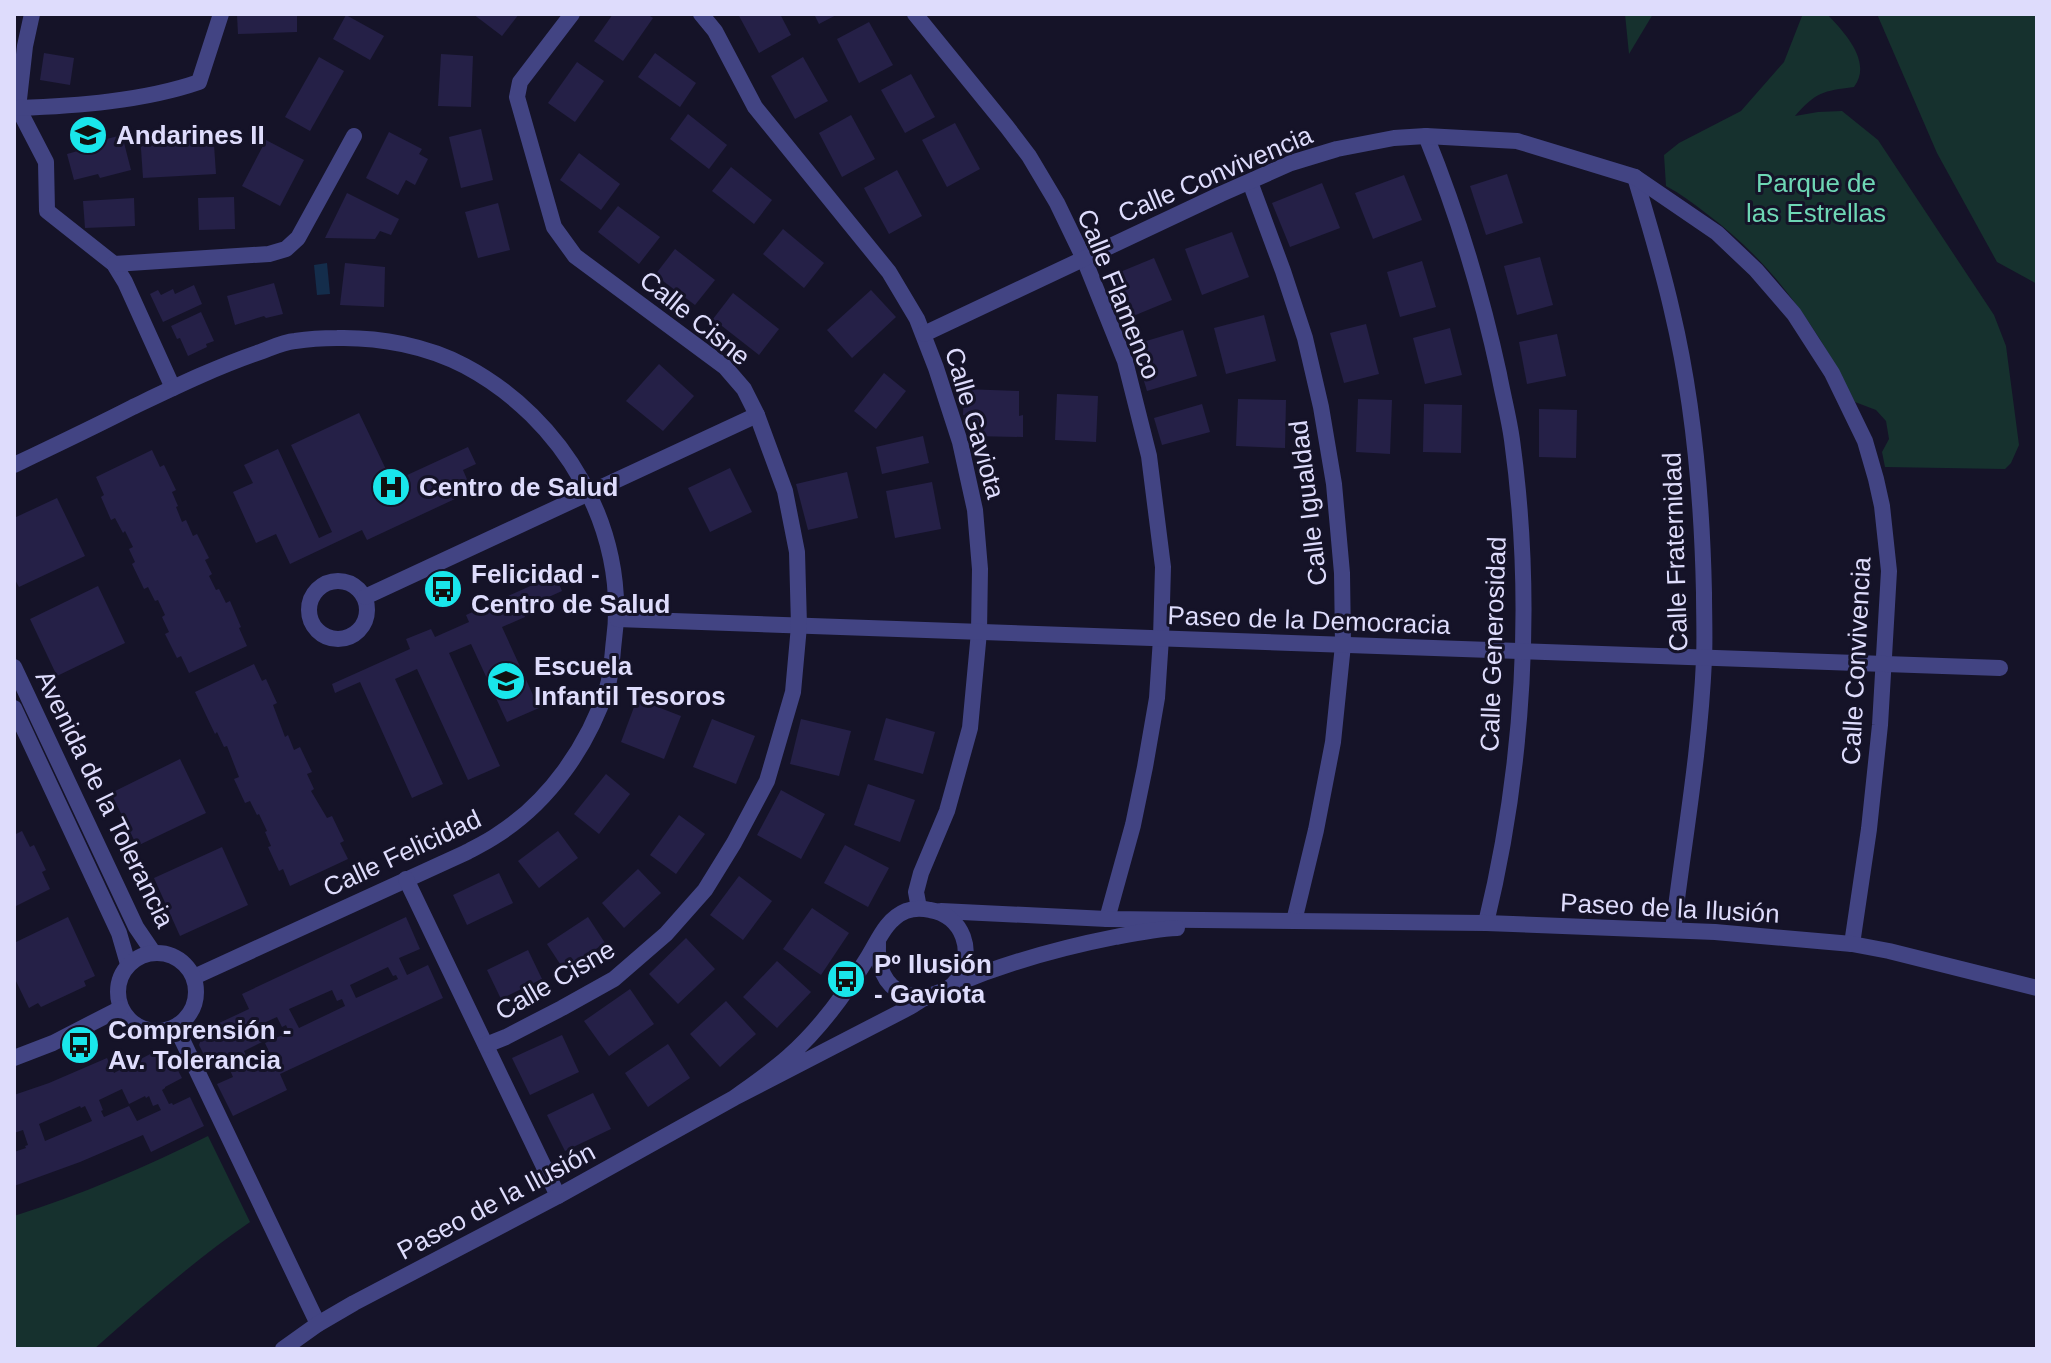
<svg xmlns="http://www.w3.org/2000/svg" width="2051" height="1363" viewBox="0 0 2051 1363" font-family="Helvetica,sans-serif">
<rect width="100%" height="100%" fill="#151328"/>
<g fill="#16312e">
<polygon points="1625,14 1653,14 1629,54"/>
<path d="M1805,14h22c17,18 46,48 27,73 -31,4 -38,5 -59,29l23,-4 24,-1 36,29 116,175 12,31 13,99 -8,18 -6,6 -120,-2 -3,-15 7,-13 -3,-18 -10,-11 -21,-8c-38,-75 -80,-137 -148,-188 -13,-10 -26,-20 -41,-28l-2,-31 15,-12 62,-32 43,-49 18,-46z"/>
<polygon points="1877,14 2037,14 2037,284 1997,262 1937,153"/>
<path d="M208,1136l42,86c-55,38 -105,82 -156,127h-80v-133c67,-21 131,-49 194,-80z"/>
</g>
<polygon fill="#142d4b" points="327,263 330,294 317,295 314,265"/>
<g fill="#252047" fill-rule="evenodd">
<polygon points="290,14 297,15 297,32 238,34 237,15"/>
<polygon points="473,14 519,14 502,36"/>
<polygon points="613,14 647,14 653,18 623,61 594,41"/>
<polygon points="738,14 780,14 791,35 759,53"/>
<polygon points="814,14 838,14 819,24"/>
<polygon points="346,15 384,36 370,60 333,39"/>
<polygon points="869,22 893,65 859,83 837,39"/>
<polygon points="44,53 74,58 70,85 40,80"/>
<polygon points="655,53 696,83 680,107 638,77"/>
<polygon points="441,54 473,56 471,107 438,106"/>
<polygon points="319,57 344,71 310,131 285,117"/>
<polygon points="803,57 828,101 795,119 771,76"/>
<polygon points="577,62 604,81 575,122 548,103"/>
<polygon points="911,74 935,117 905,133 881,90"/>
<polygon points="688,114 727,145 709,169 670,139"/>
<polygon points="851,115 875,159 842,177 819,133"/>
<polygon points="955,123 980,169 947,187 922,140"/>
<polygon points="481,129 493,180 461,188 449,137"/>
<polygon points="213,130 216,174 143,178 140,134"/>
<polygon points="389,132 422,149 419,154 428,159 415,185 406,180 398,195 366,178"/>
<polygon points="122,135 131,170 100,178 98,174 74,180 67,154 92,147 91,143"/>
<polygon points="266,140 304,160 280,206 242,186"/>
<polygon points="579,153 620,184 601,210 560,180"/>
<polygon points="731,167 772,200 754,224 712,191"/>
<polygon points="897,170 922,216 889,234 864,188"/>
<polygon points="1507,174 1523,223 1486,235 1470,186"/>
<polygon points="1404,175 1422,220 1373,239 1355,193"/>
<polygon points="1322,183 1340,228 1290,247 1272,203"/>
<polygon points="347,193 399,219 391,235 380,231 375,239 325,238"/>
<polygon points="234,197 235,229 199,230 198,198"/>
<polygon points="134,198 135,226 85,228 83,201"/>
<polygon points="498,203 510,250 478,258 465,212"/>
<polygon points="618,206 660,237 639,264 598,232"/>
<polygon points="783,229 824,263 804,288 763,254"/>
<polygon points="1232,232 1249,277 1202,295 1185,249"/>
<polygon points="675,249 715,280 695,305 655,275"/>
<polygon points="1540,257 1553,305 1517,315 1504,266"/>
<polygon points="1154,258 1172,300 1126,319 1108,277"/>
<polygon points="1422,261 1436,307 1400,317 1387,272"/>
<polygon points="345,263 385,267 384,307 340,305"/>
<polygon points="274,283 283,314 266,318 264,316 235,325 227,296"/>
<polygon points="194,285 202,304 163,322 150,294 158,290 161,295 173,289 175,294"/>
<polygon points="871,290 896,317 852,358 827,330"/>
<polygon points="733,293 779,329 759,355 713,319"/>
<polygon points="201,312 214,341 206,344 207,347 188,356 180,338 177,339 171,326"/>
<polygon points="1264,315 1276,361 1226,374 1214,328"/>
<polygon points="1366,324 1379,374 1344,383 1330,333"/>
<polygon points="1450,328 1462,375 1425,384 1413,338"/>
<polygon points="1183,330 1197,376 1147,391 1133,345"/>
<polygon points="1557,334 1566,376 1527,384 1519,342"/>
<polygon points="659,364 694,396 663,431 626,401"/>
<polygon points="884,373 906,391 876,429 854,411"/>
<polygon points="964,389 1019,391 1019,416 1023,415 1023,437 972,436 972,415 963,415"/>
<polygon points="1057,394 1098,396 1096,442 1055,440"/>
<polygon points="1238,399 1286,400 1285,448 1236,446"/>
<polygon points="1358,399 1392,400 1390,454 1356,452"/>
<polygon points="1202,404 1210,432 1162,445 1154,418"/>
<polygon points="1424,404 1462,405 1461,453 1423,452"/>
<polygon points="1539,409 1577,410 1576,458 1539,457"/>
<polygon points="359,413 392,482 468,447 476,464 463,470 472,491 367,540 362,530 290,564 276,534 256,543 233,492 253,483 244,465 278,449 319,538 332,532 291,445"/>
<polygon points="923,436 929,463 882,474 876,447"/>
<polygon points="152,450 160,467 164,465 176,490 172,492 178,506 176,507 182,522 186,520 193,536 197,534 209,558 205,560 212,574 209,576 216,590 219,589 226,603 230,601 241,627 239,628 247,646 189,673 181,656 177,658 165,634 169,632 162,617 165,615 158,600 155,601 148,587 144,589 132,564 135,562 129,549 133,547 125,531 123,533 115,518 111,520 101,497 104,495 96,477"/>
<polygon points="730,468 752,512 710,532 688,488"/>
<polygon points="847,472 858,518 808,530 796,484"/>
<polygon points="932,482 941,529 895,538 886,491"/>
<polygon points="57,498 85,556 19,587 14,578 14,518"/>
<polygon points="555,575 562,591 522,609 525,617 502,627 539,708 507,722 471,644 449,653 500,766 468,780 417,669 395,679 443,784 412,798 360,682 335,693 332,684 410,649 406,639 431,629 435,637 469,622 466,615"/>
<polygon points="98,586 125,643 57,676 30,619"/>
<polygon points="254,664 262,681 266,679 277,703 273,705 285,737 288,735 294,750 300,747 312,772 307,774 314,789 311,791 327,818 332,816 344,841 340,843 348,859 290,886 283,869 279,871 268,847 271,846 265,832 267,831 259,814 257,815 250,801 245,803 234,779 239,777 227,746 224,747 217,732 215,734 195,692"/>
<polygon points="637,699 681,716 664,759 621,742"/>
<polygon points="886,718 935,732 923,774 874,760"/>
<polygon points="712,719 755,736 736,784 693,767"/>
<polygon points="801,719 851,731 839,776 790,764"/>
<polygon points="180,759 206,813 137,846 111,793"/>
<polygon points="606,774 630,794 599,834 574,814"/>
<polygon points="868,784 915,800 900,842 854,825"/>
<polygon points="781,790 825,814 801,859 757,835"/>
<polygon points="679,815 705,834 676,874 650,855"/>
<polygon points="22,831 30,847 34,845 46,870 42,872 50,889 14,907 14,835"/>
<polygon points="558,831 578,858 539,888 518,861"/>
<polygon points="845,845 889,868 868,907 824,883"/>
<polygon points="222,847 248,905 180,936 154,878"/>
<polygon points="638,869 661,893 624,928 602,903"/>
<polygon points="499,873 513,903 467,925 453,895"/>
<polygon points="739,876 772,901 743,940 710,915"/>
<polygon points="812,908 849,933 821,975 783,949"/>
<polygon points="68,917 95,976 84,981 86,986 41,1007 38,1003 29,1008 14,977 14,943"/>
<path d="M406,917l14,32 -21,9 8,17 21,-10 15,33 -163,76 7,16 -54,26 -16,-32 16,-7 -8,-18 -15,8 -11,-22 5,-15 45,-21 -7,-15zM388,967l5,9 3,-1 2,4 -42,19 -6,-13zM332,990l5,11 5,-2 3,7 -46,22 -10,-19zM277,1017l5,10 4,-2 3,7 -24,11 7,15 -24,12 -3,-6 4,-2 -5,-11 20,-10 -7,-15z"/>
<polygon points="588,917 605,943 564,970 547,944"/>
<polygon points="686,938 715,969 678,1004 649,974"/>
<polygon points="528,950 542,979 501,999 487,970"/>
<polygon points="777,961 811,992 777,1028 743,997"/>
<polygon points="630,989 654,1024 609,1056 584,1021"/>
<polygon points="726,1001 756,1034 720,1067 690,1034"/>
<polygon points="562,1035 579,1072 530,1095 512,1058"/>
<polygon points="668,1044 690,1078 648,1107 625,1073"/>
<path d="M156,1051l9,1 6,5 11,21 -17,9v1l-3,2 7,14 3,-1 1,2 17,-8 14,29 -53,26 -8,-17 -63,27 -66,24v-34l12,-4 -1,-2 3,-1 -5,-15 -9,3v-38l35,-12 58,-25 7,15zM122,1089l7,15 16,-8 1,2 3,-2 4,10 5,-2 3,6 -24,11 -8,-15 -25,11 -3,-6 2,-1 -4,-10zM80,1106l1,2 4,-2 7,15 -47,20 -6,-17z"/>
<polygon points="593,1093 611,1129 565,1151 547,1115"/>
</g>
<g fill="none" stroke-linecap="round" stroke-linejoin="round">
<g stroke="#424483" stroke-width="16">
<polyline points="32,14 25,46 18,108 46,162 47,211 114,264 125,282 173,388"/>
<polyline points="701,14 715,31 755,107 889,272 917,319 936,368 960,442 975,510 980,569 979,632 970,728 947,811 921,873 916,892 919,908"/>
<polyline points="915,14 1007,127 1029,156 1057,203 1084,259 1125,361 1149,456 1163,567 1161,638 1157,698 1145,767 1133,825 1107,919"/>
<path d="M18,108c58,-2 126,-7 181,-26l22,-68"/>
<path d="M1426,136c32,79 55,155 73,238 4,22 10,44 13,66 22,159 12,327 -26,483"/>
<path d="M1635,177c13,44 27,89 37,134 22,92 30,187 32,282 0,22 1,45 0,67 -4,91 -20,180 -31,270"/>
<polyline points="1250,182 1283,271 1305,338 1321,407 1334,484 1342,573 1343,645 1333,742 1316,830 1294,921"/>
<polyline points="114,264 269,254 286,249 298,238 354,136"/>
<polyline points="924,334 1221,194 1291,163 1337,149 1394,138 1426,136 1517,141 1635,177 1717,233 1756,270 1794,314 1832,373 1865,441 1876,479 1882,506 1889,571 1880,725 1869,829 1852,944"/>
<path d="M14,465c40,-19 80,-38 119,-58 42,-20 83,-40 127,-55 11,-4 23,-10 35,-11 13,-2 28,-3 42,-3 43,-1 90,8 128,28 98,52 164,163 149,274 -2,16 -2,33 -7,48 -19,58 -58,114 -110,147 -10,7 -21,12 -32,18l-271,124"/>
<circle cx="338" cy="610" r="29"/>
<polyline points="365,597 757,415"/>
<polyline points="617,619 2000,668"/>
<polyline points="14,667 136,927 153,952"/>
<polyline points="14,708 119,933 128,964"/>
<polyline points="406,879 558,1196"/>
<polyline points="941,911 1107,919 1486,923 1715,932 1852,944 1889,951 2037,988"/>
<path d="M878,942c-1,21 5,43 26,52 6,2 14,2 21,4"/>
<circle cx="157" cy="992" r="39"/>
<path d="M953,985c53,-22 106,-37 162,-48 21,-4 41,-8 62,-9"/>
<polyline points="176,1027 318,1324"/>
<polyline points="486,1045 506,1037 562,1008 614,979 666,934 705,890 734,843 767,781 793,692 799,626 797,552 785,491 757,415 744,389 725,367 575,256 554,227 517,97 520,82 572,14"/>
<polyline points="14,1058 53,1043 121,1008"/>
<path d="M283,1349l35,-25 36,-21 204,-107 176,-98 176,-91c5,-3 10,-7 16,-10 11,-5 23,-5 31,-17 19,-27 6,-65 -27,-70 -9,-2 -16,-2 -24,1 -20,8 -28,30 -38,46 -22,36 -49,73 -80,100 -17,15 -36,28 -54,41"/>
</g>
</g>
<defs>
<symbol id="school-disc" viewBox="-11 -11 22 22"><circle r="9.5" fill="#19e6eb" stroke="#151328"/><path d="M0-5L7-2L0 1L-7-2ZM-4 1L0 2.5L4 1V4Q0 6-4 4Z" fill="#111"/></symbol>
<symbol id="hospital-disc" viewBox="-11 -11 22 22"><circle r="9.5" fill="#19e6eb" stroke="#151328"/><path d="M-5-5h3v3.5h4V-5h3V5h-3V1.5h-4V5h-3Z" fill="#111"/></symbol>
<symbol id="bus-disc" viewBox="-11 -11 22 22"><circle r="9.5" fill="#19e6eb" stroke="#151328"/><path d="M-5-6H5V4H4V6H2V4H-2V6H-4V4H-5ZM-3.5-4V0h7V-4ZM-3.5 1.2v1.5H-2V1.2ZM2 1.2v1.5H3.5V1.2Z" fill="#111"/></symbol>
</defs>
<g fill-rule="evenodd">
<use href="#school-disc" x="66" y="113" width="44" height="44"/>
<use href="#hospital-disc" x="369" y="465" width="44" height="44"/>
<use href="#bus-disc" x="421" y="567" width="44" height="44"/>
<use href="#school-disc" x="484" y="659" width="44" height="44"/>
<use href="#bus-disc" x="824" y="957" width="44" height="44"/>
<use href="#bus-disc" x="58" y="1023" width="44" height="44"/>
</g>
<g text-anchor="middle" stroke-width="6" stroke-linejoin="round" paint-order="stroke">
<g font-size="26" font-weight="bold" fill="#dedcfc" stroke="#151328" text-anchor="start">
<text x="116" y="144">Andarines II</text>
<text x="419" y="496">Centro de Salud</text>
<text x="471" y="583">Felicidad -<tspan x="471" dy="30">Centro de Salud</tspan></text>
<text x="534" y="675">Escuela<tspan x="534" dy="30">Infantil Tesoros</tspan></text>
<text x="874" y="973">Pº Ilusión<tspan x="874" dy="30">- Gaviota</tspan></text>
<text x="108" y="1039">Comprensión -<tspan x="108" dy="30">Av. Tolerancia</tspan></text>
</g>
<g font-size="26" fill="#dedcfc" stroke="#151328">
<text transform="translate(1215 174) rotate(-23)" y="9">Calle Convivencia</text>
<text transform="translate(1119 294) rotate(68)" y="9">Calle Flamenco</text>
<text transform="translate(695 318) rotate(39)" y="9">Calle Cisne</text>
<text transform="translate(975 423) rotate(74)" y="9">Calle Gaviota</text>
<text transform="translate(1308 503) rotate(-97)" y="9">Calle Igualdad</text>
<text transform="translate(1675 552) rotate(-92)" y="9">Calle Fraternidad</text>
<text transform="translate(1309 620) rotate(2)" y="9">Paseo de la Democracia</text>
<text transform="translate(1493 644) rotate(-88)" y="9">Calle Generosidad</text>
<text transform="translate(1856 661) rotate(-87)" y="9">Calle Convivencia</text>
<text transform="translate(105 799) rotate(64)" y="9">Avenida de la Tolerancia</text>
<text transform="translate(402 853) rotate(-25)" y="9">Calle Felicidad</text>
<text transform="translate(1670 908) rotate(3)" y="9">Paseo de la Ilusión</text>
<text transform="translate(555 980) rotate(-30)" y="9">Calle Cisne</text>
<text transform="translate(496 1201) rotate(-28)" y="9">Paseo de la Ilusión</text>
</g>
<g font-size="26" fill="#6ed7b5" stroke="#151328">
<text x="1816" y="192">Parque de<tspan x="1816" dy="30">las Estrellas</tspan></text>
</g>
</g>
<rect width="2051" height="1363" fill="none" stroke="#dedcfc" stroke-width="32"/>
</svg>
